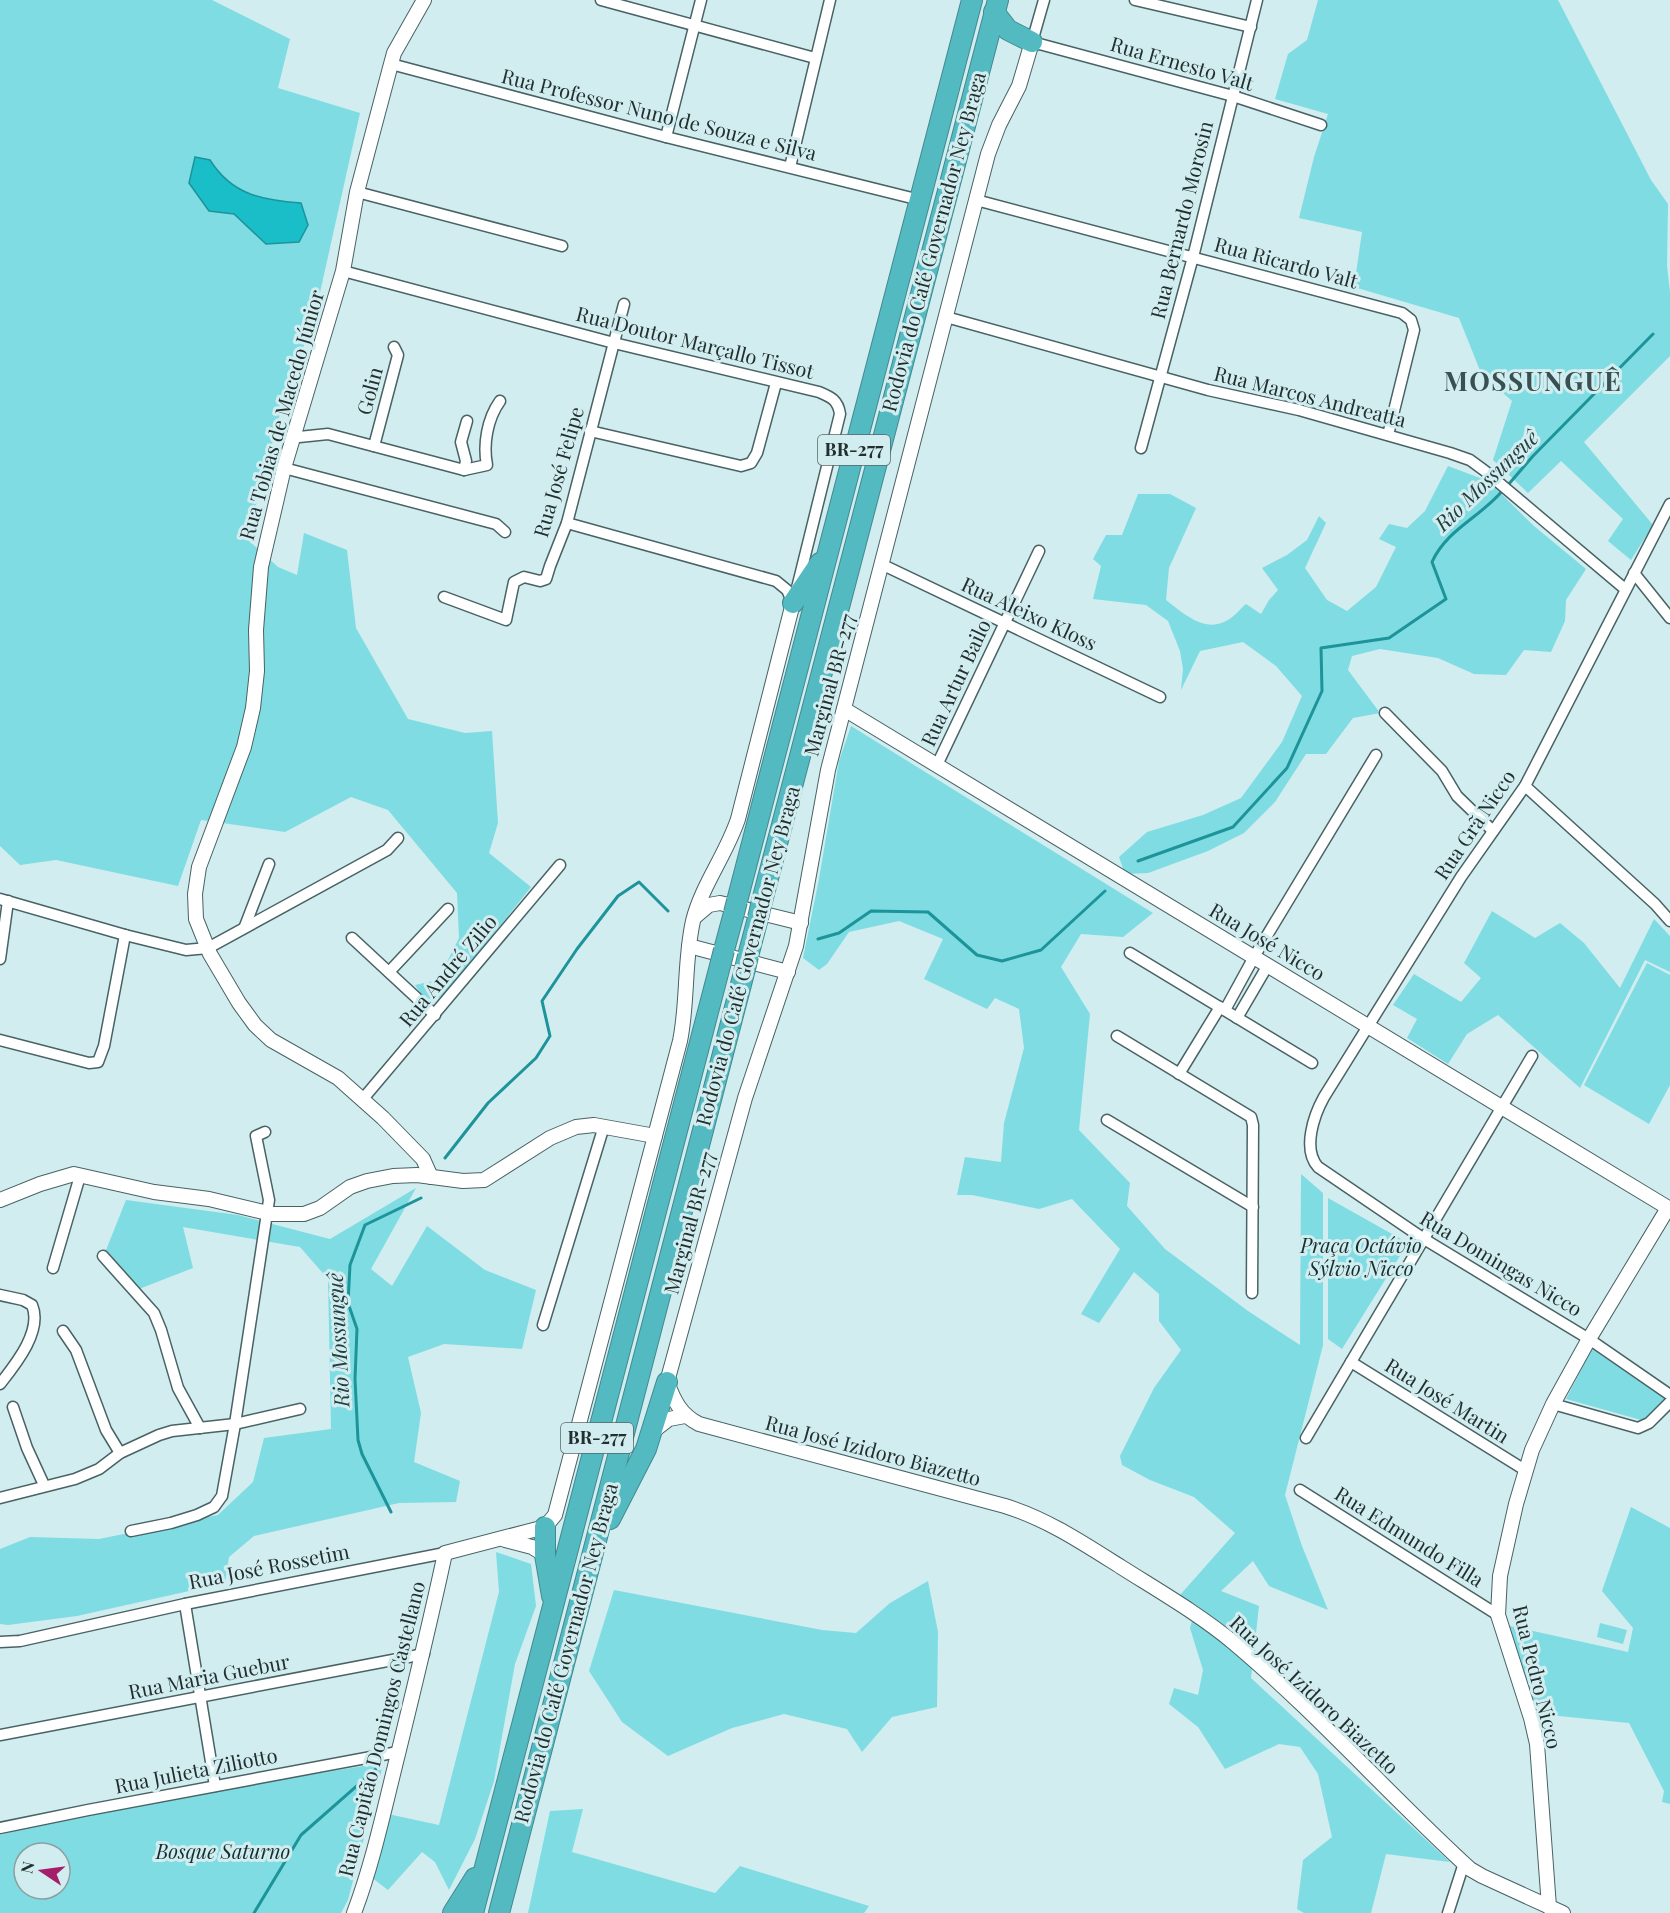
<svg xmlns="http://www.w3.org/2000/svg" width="1670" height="1913" viewBox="0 0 1670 1913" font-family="'Playfair Display',serif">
<rect width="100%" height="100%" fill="#d1edef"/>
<g fill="#7fdce3" fill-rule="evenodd">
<polygon points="0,0 212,0 290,39 278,88 360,113 315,315 281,410 247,539 278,567 297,575 304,533 347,550 356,628 408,719 465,733 492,731 498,823 489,853 531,887 446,994 427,1004 415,985 438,980 459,938 457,893 388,810 351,797 285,832 201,820 178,886 56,860 20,865 0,846"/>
<polygon points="1318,0 1558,0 1651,180 1668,204 1667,266 1670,292 1670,356 1584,442 1653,525 1631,560 1608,541 1623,519 1561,461 1528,493 1493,460 1512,401 1481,373 1459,318 1354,287 1362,232 1299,218 1314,157 1328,114 1275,99 1288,54 1307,40"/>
<path d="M1448,466l40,15 46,45 52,43 -20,31 -1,21 -14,31 -27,-2 -18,25 -32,-1 -36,-16 -58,-9 -28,7 -4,14 32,43 -27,5 -27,36h-20l-31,48 -31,31 -36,18 -60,22 -23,1 -6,-17 28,-25 56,-17 38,-17 41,-56 20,-46 -26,-30 -33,-24 -43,9 -19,39 2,-21 -3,-18 -12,-30 -22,-16 -53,-6 8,-33 -8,-7 13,-24h16l16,-41h32l26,14 -27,60 -3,32c17,13 39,34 62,20 7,-4 12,-11 18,-16l15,10 8,-14 9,-10 -16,-22 25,-13 20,-15 12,-24 7,7 -21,45 22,32 20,11 29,-24 20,-40 -17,-8 10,-15 18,4 18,-17z"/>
<polygon points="851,726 1153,913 1123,937 1081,934 1061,967 1090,1014 1079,1130 1130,1183 1127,1206 1165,1249 1248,1311 1300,1345 1301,1174 1323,1193 1323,1345 1285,1495 1302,1546 1328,1610 1269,1586 1253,1561 1221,1591 1259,1606 1251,1678 1450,1862 1386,1854 1371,1913 1304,1913 1297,1909 1303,1860 1332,1837 1318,1774 1300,1747 1279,1744 1225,1769 1198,1727 1169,1704 1174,1688 1198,1695 1203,1670 1190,1628 1196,1606 1180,1595 1235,1533 1194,1497 1150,1480 1122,1465 1120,1456 1154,1388 1181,1350 1159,1321 1159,1294 1134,1272 1099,1323 1081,1314 1120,1249 1072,1199 1039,1209 972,1195 957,1195 965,1157 1001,1162 1004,1123 1024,1048 1019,1009 995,998 987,1009 924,979 943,939 899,921 849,932 827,964 819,970 803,958 819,879 839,761"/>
<polygon points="1492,911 1535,938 1560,923 1584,943 1620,988 1654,919 1670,936 1670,972 1645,960 1580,1088 1498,1015 1467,1034 1448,1064 1407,1038 1417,1019 1393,1005 1414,974 1461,1002 1481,978 1464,963"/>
<polygon points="1647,963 1670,975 1670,1085 1649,1124 1584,1085"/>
<polygon points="416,1188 371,1269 392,1286 427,1226 485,1270 536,1290 522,1349 444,1344 408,1357 421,1413 414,1462 460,1481 456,1502 399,1503 254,1536 229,1557 225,1583 77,1616 8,1625 0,1624 0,1549 30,1537 99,1539 218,1515 253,1482 264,1438 331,1429 328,1279 300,1247 183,1227 193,1268 139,1289 106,1250 126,1200 238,1215 330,1239"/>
<polygon points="1328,1198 1408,1243 1342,1349 1328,1339"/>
<polygon points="1592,1349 1665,1399 1647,1417 1641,1420 1566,1399"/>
<polygon points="1631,1507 1670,1528 1670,1804 1662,1802 1664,1791 1629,1723 1539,1714 1506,1625 1628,1652 1633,1628 1602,1591"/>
<polygon points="496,1552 531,1564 536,1606 515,1664 494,1781 475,1839 449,1890 435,1862 422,1852 388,1890 371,1877 388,1814 439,1825 499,1592"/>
<polygon points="928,1581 938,1632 937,1707 892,1717 862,1752 847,1729 784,1714 732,1728 668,1756 622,1722 589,1671 614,1590 822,1630 856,1633 890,1603"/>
<polygon points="1600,1623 1627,1630 1623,1644 1597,1637"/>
<path d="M383,1765l-35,135 -7,13h-341v-78l86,-23 277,-46zM24,1853h36v36h-36z"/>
<polygon points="583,1809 572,1852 715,1893 740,1866 869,1906 864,1913 528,1913 550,1811"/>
</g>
<path fill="#1abec8" stroke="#1d939a" stroke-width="1.5" d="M195,157l15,3c22,35 52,40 91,43l7,22 -9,17 -33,2 -32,-30 -25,-3 -20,-28z"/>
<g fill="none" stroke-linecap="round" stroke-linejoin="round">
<g stroke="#1d939a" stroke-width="3">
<polyline points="1508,485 1533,456 1653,334"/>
<path d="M1138,861l95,-34 54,-59 35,-77 -1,-43 68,-10 57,-39 -14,-37c15,-33 49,-45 71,-72"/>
<polyline points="818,939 839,933 871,911 928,912 977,955 1002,961 1041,950 1105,891"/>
<polyline points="445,1158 488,1103 536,1058 550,1036 542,1001 577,949 618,896 639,882 668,911"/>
<polyline points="391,1512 362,1454 358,1440 355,1379 357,1329 348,1303 350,1265 365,1225 421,1198"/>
<polyline points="254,1913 301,1835 376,1769"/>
</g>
<defs>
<g id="minor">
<polyline points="601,0 815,58"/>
<polyline points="1044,0 1032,42 1233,96 1321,125"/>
<polyline points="1135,0 1251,27"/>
<polyline points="391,64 666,137 920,200"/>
<polyline points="666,137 701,0"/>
<polyline points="790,167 830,0"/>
<polyline points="357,192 562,246"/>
<polyline points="976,200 1402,313 1411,320 1414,330 1388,435"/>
<path d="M343,271l271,72 205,49c12,5 19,8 21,22l-43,174"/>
<polyline points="946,317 1208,390 1299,410 1450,453 1470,460 1485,471 1625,589"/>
<polyline points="590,431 741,466 751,463 757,453 776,383"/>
<path d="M294,435l5,2 29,-3 136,36 23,-5c-4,-20 0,-46 13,-64"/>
<polyline points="374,446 398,355 394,347"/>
<polyline points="1141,448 1193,257 1257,0"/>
<polyline points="284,468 496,524 505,532"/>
<polyline points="464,470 466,461 461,442 467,421"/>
<path d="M1670,504l-145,282 -64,91 -137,220c-10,18 -22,52 -6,70l106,72 165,100 81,56"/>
<polyline points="567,523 776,581 787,590 793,603"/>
<polyline points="881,564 1160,697"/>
<polyline points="1634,573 1670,618"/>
<polyline points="444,597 506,620 514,582 524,577 540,581 546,579 550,566 567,523 624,304"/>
<polyline points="1385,713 1442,771 1457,796 1493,831"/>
<polyline points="937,765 1039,551"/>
<polyline points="1525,786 1655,904 1670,921"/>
<polyline points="0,899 125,935 186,950 208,948 387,850 398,838"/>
<polyline points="245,926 269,864"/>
<polyline points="352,938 435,1015"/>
<polyline points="1130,953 1312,1063"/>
<polyline points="0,959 8,901"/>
<polyline points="389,972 448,909"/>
<polyline points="1225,1010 1254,957 1376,755"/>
<polyline points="1237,1018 1268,965"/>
<polyline points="1117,1036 1251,1117 1253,1125 1252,1293"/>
<polyline points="0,1040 89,1063 98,1062 104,1046 125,935"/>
<polyline points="1179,1074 1220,1007"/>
<polyline points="362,1100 560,865"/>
<polyline points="1107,1120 1253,1207"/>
<polyline points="103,1256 154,1313 161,1330 178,1388 200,1428"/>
<polyline points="53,1268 80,1176"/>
<path d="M0,1295l23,5 9,5c11,26 -17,60 -32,79"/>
<polyline points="543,1325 604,1126"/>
<polyline points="63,1331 76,1350 106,1430 120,1453"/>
<polyline points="1351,1362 1525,1470"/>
<polyline points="1553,1404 1638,1428 1649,1423 1670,1402"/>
<polyline points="13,1407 27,1448 44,1485"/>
<polyline points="1306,1438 1532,1056"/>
<polyline points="1300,1490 1498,1615"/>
<polyline points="0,1498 75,1479 99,1469 120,1453 159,1435 172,1431 235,1424 300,1409"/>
<polyline points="131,1531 171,1523 197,1515 214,1507 222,1496 235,1424 269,1200 256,1136 265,1132"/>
<polyline points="185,1604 215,1786"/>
<polyline points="0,1642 20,1641 185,1604 445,1553"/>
<polyline points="0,1735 424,1654"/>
<polyline points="0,1828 88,1810 398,1752"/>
<polyline points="1448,1913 1464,1863"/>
</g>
<g id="tertiary">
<polyline points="424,0 394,53 391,64 357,192 343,271 284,468 261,567 256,630 257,671 253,708 244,747 199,867 195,894 196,919 210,954 239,1003 255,1025 271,1040 338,1078 383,1118 423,1159 431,1177"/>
<path d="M1032,42l-13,44 -20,39 -11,29 -160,616 -32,176 -51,152 -78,284c7,19 14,33 32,42l306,82c42,13 78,37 116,61 38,24 78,47 113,76 83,70 156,153 236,226l12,7 81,37"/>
<polyline points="844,709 1670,1209"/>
<polyline points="696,916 709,905 720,903 801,923"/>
<polyline points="689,946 788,972"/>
<polyline points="0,1200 40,1184 74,1174 154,1192 209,1199 272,1214 304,1214 320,1208 350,1187 367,1181 393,1176 417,1175 463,1181 484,1180 550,1138 576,1127 594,1125 655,1136"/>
<polyline points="652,1432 669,1419 685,1416"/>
<polyline points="505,1540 532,1547 545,1555"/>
<polyline points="1549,1907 1537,1744 1531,1718 1498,1615 1500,1576 1516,1504 1532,1450 1553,1404 1589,1339 1668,1208"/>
<path d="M354,1913c20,-53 31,-108 45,-163 16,-66 32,-131 46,-197l100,-26 10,-12 125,-474c8,-39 4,-80 13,-120 9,-36 33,-66 45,-102l55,-216"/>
</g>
<g id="motorway">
<polyline points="994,12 1008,30 1032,42"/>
<polyline points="793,603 820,563"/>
<polyline points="737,901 972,0"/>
<polyline points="761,905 998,0"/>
<polyline points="724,950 734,913"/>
<polyline points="748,956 758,918"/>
<polyline points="610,1519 646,1449 667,1382"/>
<polyline points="545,1527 545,1555 552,1596"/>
<polyline points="453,1913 475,1878"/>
<polyline points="473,1913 721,962"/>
<polyline points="499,1913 745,969"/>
</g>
</defs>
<use href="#minor" stroke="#496264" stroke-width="13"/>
<use href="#tertiary" stroke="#496264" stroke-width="16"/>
<use href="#motorway" stroke="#43898f" stroke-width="22"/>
<use href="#minor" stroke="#fff" stroke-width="10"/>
<use href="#tertiary" stroke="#fff" stroke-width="14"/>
<use href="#motorway" stroke="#54bac2" stroke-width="20"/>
<defs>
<g id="motorway-bridge">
<polyline points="734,913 737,901"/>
<polyline points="758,918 761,905"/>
<polyline points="721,962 724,950"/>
<polyline points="745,969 748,956"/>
</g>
</defs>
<use href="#motorway-bridge" stroke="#43898f" stroke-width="22" stroke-linecap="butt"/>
<use href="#motorway-bridge" stroke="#54bac2" stroke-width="20"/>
</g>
<g text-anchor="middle" stroke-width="6" stroke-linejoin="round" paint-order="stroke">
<g fill="#d1edef" stroke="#576769" stroke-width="1.5">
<rect x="818" y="435" width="72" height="30" rx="4.5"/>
<rect x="561" y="1423" width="72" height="30" rx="4.5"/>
</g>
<g font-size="18" font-weight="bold" fill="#232e2f">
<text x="854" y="456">BR-277</text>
<text x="597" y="1444">BR-277</text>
</g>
<g font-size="20" fill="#232e2f" stroke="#d1edef">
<text transform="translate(1182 64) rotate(16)" y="7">Rua Ernesto Valt</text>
<text transform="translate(659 115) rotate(14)" y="7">Rua Professor Nuno de Souza e Silva</text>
<text transform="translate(1182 220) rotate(-76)" y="7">Rua Bernardo Morosin</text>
<text transform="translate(934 242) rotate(-75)" y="7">Rodovia do Café Governador Ney Braga</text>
<text transform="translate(1286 263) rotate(15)" y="7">Rua Ricardo Valt</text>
<text transform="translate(695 343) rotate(14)" y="7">Rua Doutor Marçallo Tissot</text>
<text transform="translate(370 391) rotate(-75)" y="7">Golin</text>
<text transform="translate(1310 397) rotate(14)" y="7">Rua Marcos Andreatta</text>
<text transform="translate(282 415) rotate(-74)" y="7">Rua Tobias de Macedo Júnior</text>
<text transform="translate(559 472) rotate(-74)" y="7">Rua José Felipe</text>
<text transform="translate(1029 614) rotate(25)" y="7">Rua Aleixo Kloss</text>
<text transform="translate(956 683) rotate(-65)" y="7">Rua Artur Bailo</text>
<text transform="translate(830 685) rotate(-75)" y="7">Marginal BR-277</text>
<text transform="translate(1475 825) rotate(-56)" y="7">Rua Grã Nicco</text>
<text transform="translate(1267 942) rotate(31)" y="7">Rua José Nicco</text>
<text transform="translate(748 956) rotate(-75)" y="7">Rodovia do Café Governador Ney Braga</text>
<text transform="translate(448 971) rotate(-50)" y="7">Rua André Zilio</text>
<text transform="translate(690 1223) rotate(-75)" y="7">Marginal BR-277</text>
<text transform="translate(1501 1264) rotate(31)" y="7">Rua Domingas Nicco</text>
<text transform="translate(1447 1401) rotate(32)" y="7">Rua José Martin</text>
<text transform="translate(873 1451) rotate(15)" y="7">Rua José Izidoro Biazetto</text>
<text transform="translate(1409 1537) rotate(32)" y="7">Rua Edmundo Filla</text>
<text transform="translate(269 1567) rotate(-11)" y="7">Rua José Rossetim</text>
<text transform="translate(566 1653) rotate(-75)" y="7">Rodovia do Café Governador Ney Braga</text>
<text transform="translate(209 1677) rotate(-11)" y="7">Rua Maria Guebur</text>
<text transform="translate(1537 1677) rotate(76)" y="7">Rua Pedro Nicco</text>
<text transform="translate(1314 1695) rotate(43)" y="7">Rua José Izidoro Biazetto</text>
<text transform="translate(382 1729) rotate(-76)" y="7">Rua Capitão Domingos Castellano</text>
<text transform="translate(196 1771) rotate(-11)" y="7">Rua Julieta Ziliotto</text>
</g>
<g font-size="20" font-style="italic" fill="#162e2f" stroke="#d1edef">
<text x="1361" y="1253">Praça Octávio<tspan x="1361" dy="23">Sýlvio Nicco</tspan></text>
<text x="223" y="1859">Bosque Saturno</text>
</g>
<g font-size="21" font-style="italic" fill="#253d3f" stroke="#d1edef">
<text transform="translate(1487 481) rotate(-44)" y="7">Rio Mossunguê</text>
<text transform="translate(339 1340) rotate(-93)" y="7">Rio Mossunguê</text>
</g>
<g font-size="26" font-weight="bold" letter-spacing="1.5" fill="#385052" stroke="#d1edef">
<text x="1533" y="391">MOSSUNGUÊ</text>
</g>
</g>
<g transform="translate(42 1871) rotate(283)"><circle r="28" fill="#d1edef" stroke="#8ba1a2" stroke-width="1.5"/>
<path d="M0-4.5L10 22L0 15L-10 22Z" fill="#a41e6a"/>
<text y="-9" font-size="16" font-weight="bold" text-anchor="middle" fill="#232e2f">N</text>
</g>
</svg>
